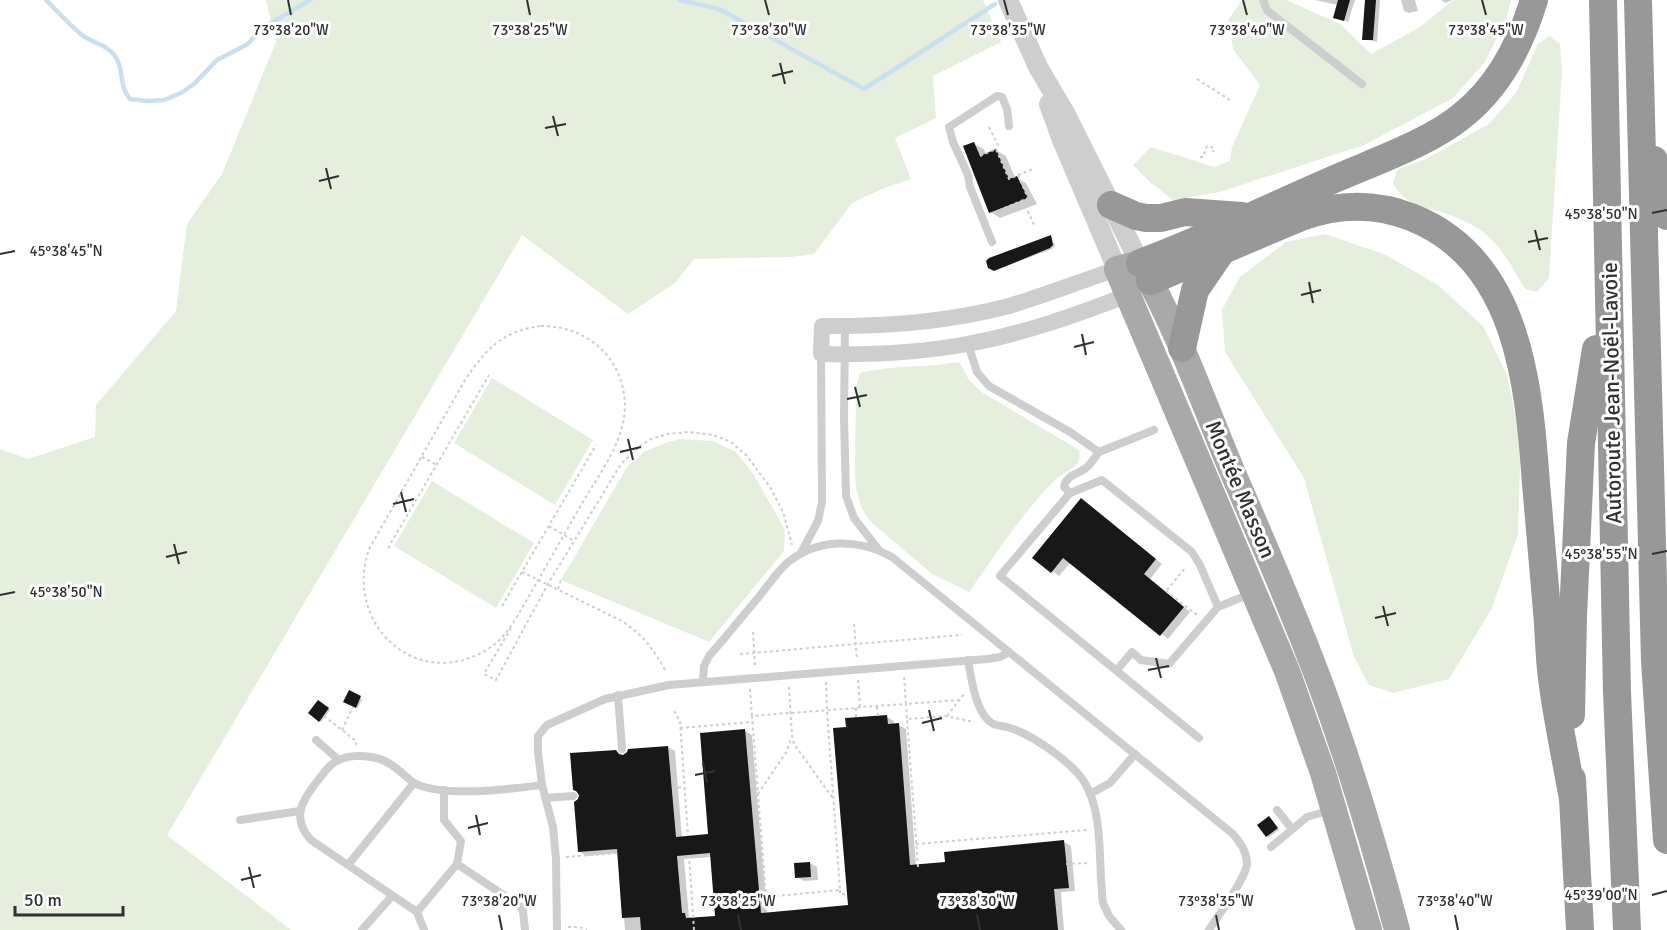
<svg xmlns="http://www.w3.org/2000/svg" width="1667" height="930" viewBox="0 0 1667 930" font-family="Signika,sans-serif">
<rect width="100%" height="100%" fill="#fff"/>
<g fill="#e6eede">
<polygon points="266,0 983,0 1001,42 933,76 936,118 895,138 911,179 882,189 852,203 814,254 791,257 694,259 675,283 628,314 522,235 167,835 291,930 0,930 0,449 28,459 95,437 96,405 176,311 187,224 222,174 276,42"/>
<polygon points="1242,0 1286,0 1340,24 1371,54 1420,27 1453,0 1511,0 1506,20 1485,62 1453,98 1364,145 1220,192 1173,200 1151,183 1133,165 1151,147 1214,167 1230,161 1232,147 1260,85 1233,49 1228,20"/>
<path d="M1550,36l10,8 2,27 -13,207 -12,14 -12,-3c-10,-17 -23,-41 -38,-54 -8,-7 -22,-14 -32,-18 -23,-10 -52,-9 -62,-35l5,-13 26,-9 65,-36 27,-31 22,-49z"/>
<polygon points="1325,234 1384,254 1438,285 1483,326 1507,375 1518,428 1520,465 1518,534 1492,608 1449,679 1393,693 1369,685 1354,657 1304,478 1225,352 1222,310 1240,277 1286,242"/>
<path d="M959,362l10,18 14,13 96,57c4,19 -13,19 -24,30 -33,33 -59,74 -86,112l-37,-18 -61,-52 -9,-13 -6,-21 -1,-17 1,-85 4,-13c32,-8 66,-5 99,-11z"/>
<polygon points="492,378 593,440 555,505 454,443"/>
<polygon points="680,439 713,441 736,452 754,475 785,530 784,551 709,642 561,580 627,467 644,452 665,443"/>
<polygon points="432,481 534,543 496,608 394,546"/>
</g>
<g fill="#0003" fill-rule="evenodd">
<polygon points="1315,0 1355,0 1348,22 1335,17 1338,5"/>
<polygon points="1366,0 1380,0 1377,42 1363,39"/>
<polygon points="1401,0 1415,0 1418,11 1409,13 1404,11"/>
<polygon points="1441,0 1452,0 1446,3"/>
<polygon points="974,144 984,149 986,155 996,150 1006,156 1015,178 1026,183 1037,204 1000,218 991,212"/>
<polygon points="1051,236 1055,246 1052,249 993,271"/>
<polygon points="1088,504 1162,564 1150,579 1190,612 1168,639 1071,562 1059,576 1034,557"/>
<polygon points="349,692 362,699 358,708 345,701"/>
<polygon points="318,702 330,710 321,722 310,713"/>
<path d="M887,717l7,4v4h4l8,4 10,137 31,-3 117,-21 7,4 4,45 -14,1 3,38h-439l-6,-77 -33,3 -7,-5 36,-100 8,5 45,-9 7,4 7,87 28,-3 35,-104 7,4 15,179 82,-7 -2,-179zM711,857l5,60 -23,2 -4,-2 -5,-58z"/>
<polygon points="1270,819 1279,830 1269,837 1267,836"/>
<polygon points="810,863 817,867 818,880 804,881 797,877"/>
</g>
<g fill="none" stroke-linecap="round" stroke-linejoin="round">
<g stroke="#cadfef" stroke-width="4.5">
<path d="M46,0c12,12 24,25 37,36 11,7 24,9 32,20 10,14 3,29 15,43l17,2 17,-1 17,-7 13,-9 23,-24 31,-16 13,-15 49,-29"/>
<polyline points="680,0 719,9 864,89 995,4"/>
</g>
</g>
<g fill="#181818" fill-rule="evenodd">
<polygon points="1338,0 1350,0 1344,21 1333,18"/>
<polygon points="1365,0 1376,0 1373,40 1362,40"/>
<polygon points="974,142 980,156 996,149 1009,179 1017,176 1028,198 989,213 963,146"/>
<polygon points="1051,235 1053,245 1050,248 994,271 988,268 986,261 989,258"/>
<polygon points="1081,498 1156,559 1144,574 1184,607 1160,636 1063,558 1051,573 1032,558"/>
<polygon points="349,690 361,696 356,708 343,702"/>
<polygon points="318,700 329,708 319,722 308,713"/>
<path d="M887,715l1,9 11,-1 11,142 35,-3 -1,-10 120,-12 5,48 -15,1 4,41h-417l-1,-13 -18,1 -5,-69 -39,3 -4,-50 4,-3 1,-4 -3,-4 -3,-1 -3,-37 46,-3 3,4 4,1 4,-3 1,-3 40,-3 8,91 32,-3 -8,-101 45,-4 16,184 87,-8 -15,-177 13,-1 -1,-9zM710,853l5,63 -29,2 -1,-5h-3l-5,-57z"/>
<polygon points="1269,816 1278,828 1266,837 1257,825"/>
<polygon points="810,862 811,877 795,878 794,863"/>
</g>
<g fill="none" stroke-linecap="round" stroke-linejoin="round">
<g stroke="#cecece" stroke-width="2" stroke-dasharray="3 3" stroke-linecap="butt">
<polyline points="1197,79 1230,100"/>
<polyline points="989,127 998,145 996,149"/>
<polyline points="980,156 996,149 1009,179 1018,175 1028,198 993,213"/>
<polyline points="1200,157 1203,157 1207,146 1214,148 1213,152"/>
<polyline points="1018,175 1033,169"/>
<polyline points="1023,200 1034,225"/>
<path d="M541,326c22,0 41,6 58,21 22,19 31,52 23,80 -7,26 -24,50 -38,73 -22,38 -44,77 -66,115 -8,13 -17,26 -30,34 -70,44 -145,-24 -119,-100l96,-169c21,-31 37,-49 76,-54z"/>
<polyline points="422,457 437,465"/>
<polyline points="549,526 574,541"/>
<polyline points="388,548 489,375"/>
<path d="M522,572l98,48c20,12 34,29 45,50"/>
<polyline points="558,589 561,580"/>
<polyline points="1167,590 1186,567"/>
<polyline points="1166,591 1197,615"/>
<polyline points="502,606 596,445"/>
<polyline points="854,624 857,660"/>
<polyline points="511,628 484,674 496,680 548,584 621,464 640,446 651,439 668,434 688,432 713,435 731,442 746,455 770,487 783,512 792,545"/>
<polyline points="753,632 755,666"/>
<polyline points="740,654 962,635"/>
<polyline points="904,677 906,704 959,700"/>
<polyline points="858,680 860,707"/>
<path d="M826,682l1,28 13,180 -74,7 -14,-181c34,-3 69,-5 104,-8l4,-1 46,-3 1,15"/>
<polyline points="789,687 792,736 794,744 832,797"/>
<polyline points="750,689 752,716"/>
<polyline points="877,707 878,716"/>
<polyline points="856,708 856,718"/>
<polyline points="674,711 680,721 688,836"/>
<polyline points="324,716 356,741 356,745"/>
<polyline points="947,716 964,694"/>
<polyline points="680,728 752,722"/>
<polyline points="342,730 353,707"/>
<polyline points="672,788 684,787"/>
<polyline points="758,794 787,751 791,738"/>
<polyline points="916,844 1087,830"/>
<polyline points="689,855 694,930"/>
<polyline points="566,857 617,853"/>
<polyline points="1066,864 1090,863"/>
<polyline points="918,867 907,719 945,716 974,722"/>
<polyline points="840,890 840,894 847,894"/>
<polyline points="760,900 766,899 766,897"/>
<polyline points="568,927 579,927 587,930"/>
</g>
<g stroke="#cecece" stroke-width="8">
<polyline points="1263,0 1267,10 1274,16 1362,84"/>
<polyline points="992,242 970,187 968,175 953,142 949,127 997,96 1002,97 1007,109 1009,126"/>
<polyline points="845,326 844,418 846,496 854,518 878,549"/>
<polyline points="968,344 977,372 989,386 1070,432 1099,452 1154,430"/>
<path d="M1070,493l-6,-6c2,-12 14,-13 22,-19 5,-4 9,-11 13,-16"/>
<polyline points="801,553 818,521 822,502 821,354"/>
<path d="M968,660c3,17 7,49 21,61 6,6 13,4 21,7 23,7 65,36 76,57 18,32 12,82 17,118l6,13 12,14"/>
<polyline points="1117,670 1132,652 1141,660 1169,664 1218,607 1252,593"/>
<path d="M703,681l1,-15 5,-10c17,-19 32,-38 48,-57 10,-12 19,-26 30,-36 30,-25 72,-25 105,-6l117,95"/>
<polyline points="618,695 622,749"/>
<polyline points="1199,738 1000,576 1070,493 1102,480 1192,552 1200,565 1218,607"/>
<polyline points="316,740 339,760"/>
<path d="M414,783c29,15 96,6 128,2"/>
<polyline points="444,790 444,820 461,841 457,864"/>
<polyline points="1090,794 1110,783 1135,754"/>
<polyline points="545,798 573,796"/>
<polyline points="1277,810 1292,829"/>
<polyline points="240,820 300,811"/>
<polyline points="1271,847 1307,817 1331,810"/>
<path d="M348,865l66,-82c-12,-9 -23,-22 -38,-25 -12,-3 -27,-3 -37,2 -9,3 -14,12 -20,19 -16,20 -29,38 -8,61l106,72 7,18"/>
<polyline points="417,912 457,864 520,906 523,911 525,930"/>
<polyline points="362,930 392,896"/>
<path d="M557,930l-1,-71 -3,-32 -11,-42 -4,-33v-16l9,-11 58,-26 64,-14 318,-26 13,-2 9,-5 224,182c7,9 14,17 14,30 -1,14 -29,52 -38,66"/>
</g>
<path stroke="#cecece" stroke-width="16" d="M1117,269c-36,12 -71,26 -108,37 -61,16 -124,21 -187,20l-1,28c49,1 98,-1 146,-10 56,-10 109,-29 161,-49"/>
<g stroke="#cecece" stroke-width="20">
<polyline points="1008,0 1038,67 1065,113 1140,263"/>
<polyline points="1049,104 1062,140 1117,269"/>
</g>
<path stroke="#a9a9a9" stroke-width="26" d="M1369,930l-46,-157 -36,-102 -170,-402 23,-6c37,64 61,134 90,203 31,72 63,144 90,217 30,81 55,164 77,247"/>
<g stroke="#989898" stroke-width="28">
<polyline points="1603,0 1617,692 1627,930"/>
<polyline points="1638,0 1655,661 1667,840"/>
<polyline points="1654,160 1667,216"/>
<polyline points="1111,205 1136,216 1146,218 1161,218 1185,212 1242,216"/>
<path d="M1140,263c67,-25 132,-57 197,-85 39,-17 94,-36 126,-63 36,-29 58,-72 71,-115"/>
<path d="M1150,281l151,-64c36,-13 74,-14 110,0 108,42 118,169 125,267 4,42 7,84 11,127 2,22 2,45 5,67 5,41 14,81 21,121"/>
<polyline points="1182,348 1195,290 1221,252"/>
<polyline points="1571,715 1573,616 1581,443 1596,349"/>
<polyline points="1572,779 1580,930"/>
</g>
</g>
<path fill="none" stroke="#313131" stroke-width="2" d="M288,0l3,15M527,0l3,15M765,0l4,15M1004,0l4,15M1243,0l4,15M1482,0l4,15M780,63l5,21M772,76l21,-5M553,116l5,20M545,128l21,-4M326,168l5,21M319,181l20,-5M1652,213l15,-3M1535,230l5,20M1528,242l20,-4M0,254l15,-3M1309,282l4,21M1301,295l20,-5M1082,334l4,21M1074,347l20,-5M855,387l5,20M847,399l20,-4M628,439l5,21M620,452l21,-5M401,492l5,20M393,504l21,-5M174,544l5,20M1652,554l15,-3M166,557l21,-5M0,595l15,-3M1383,606l5,20M1375,618l21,-5M1156,658l5,20M1148,670l21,-4M929,710l5,21M922,723l20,-5M703,763l4,20M695,775l20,-4M476,815l4,20M468,828l20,-5M249,867l5,21M241,880l20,-5M1652,895l15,-4M499,915l3,15M738,915l3,15M977,915l3,15M1216,915l3,15M1455,915l3,15"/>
<g text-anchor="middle" stroke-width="6" stroke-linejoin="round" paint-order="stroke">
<g font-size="22" fill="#313131" stroke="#fff">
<text transform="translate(1611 393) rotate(-91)" y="8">Autoroute Jean-Noël-Lavoie</text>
<text transform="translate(1241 489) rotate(67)" y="8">Montée Masson</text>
</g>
</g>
<g font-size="15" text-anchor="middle" fill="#313131" stroke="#fff" stroke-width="6" stroke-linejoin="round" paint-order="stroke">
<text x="291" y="35">73°38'20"W</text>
<text x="530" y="35">73°38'25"W</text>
<text x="769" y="35">73°38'30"W</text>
<text x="1008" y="35">73°38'35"W</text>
<text x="1247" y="35">73°38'40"W</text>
<text x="1486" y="35">73°38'45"W</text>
<text x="1601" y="219">45°38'50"N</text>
<text x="66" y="256">45°38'45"N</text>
<text x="1601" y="559">45°38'55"N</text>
<text x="66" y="597">45°38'50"N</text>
<text x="1601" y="900">45°39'00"N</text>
<text x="499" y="906">73°38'20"W</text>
<text x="738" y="906">73°38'25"W</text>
<text x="977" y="906">73°38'30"W</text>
<text x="1216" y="906">73°38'35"W</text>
<text x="1455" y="906">73°38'40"W</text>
</g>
<path d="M15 906v9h108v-9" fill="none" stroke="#313131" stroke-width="3"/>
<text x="24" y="906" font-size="18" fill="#313131" stroke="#ffffff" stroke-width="4.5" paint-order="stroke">50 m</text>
</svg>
